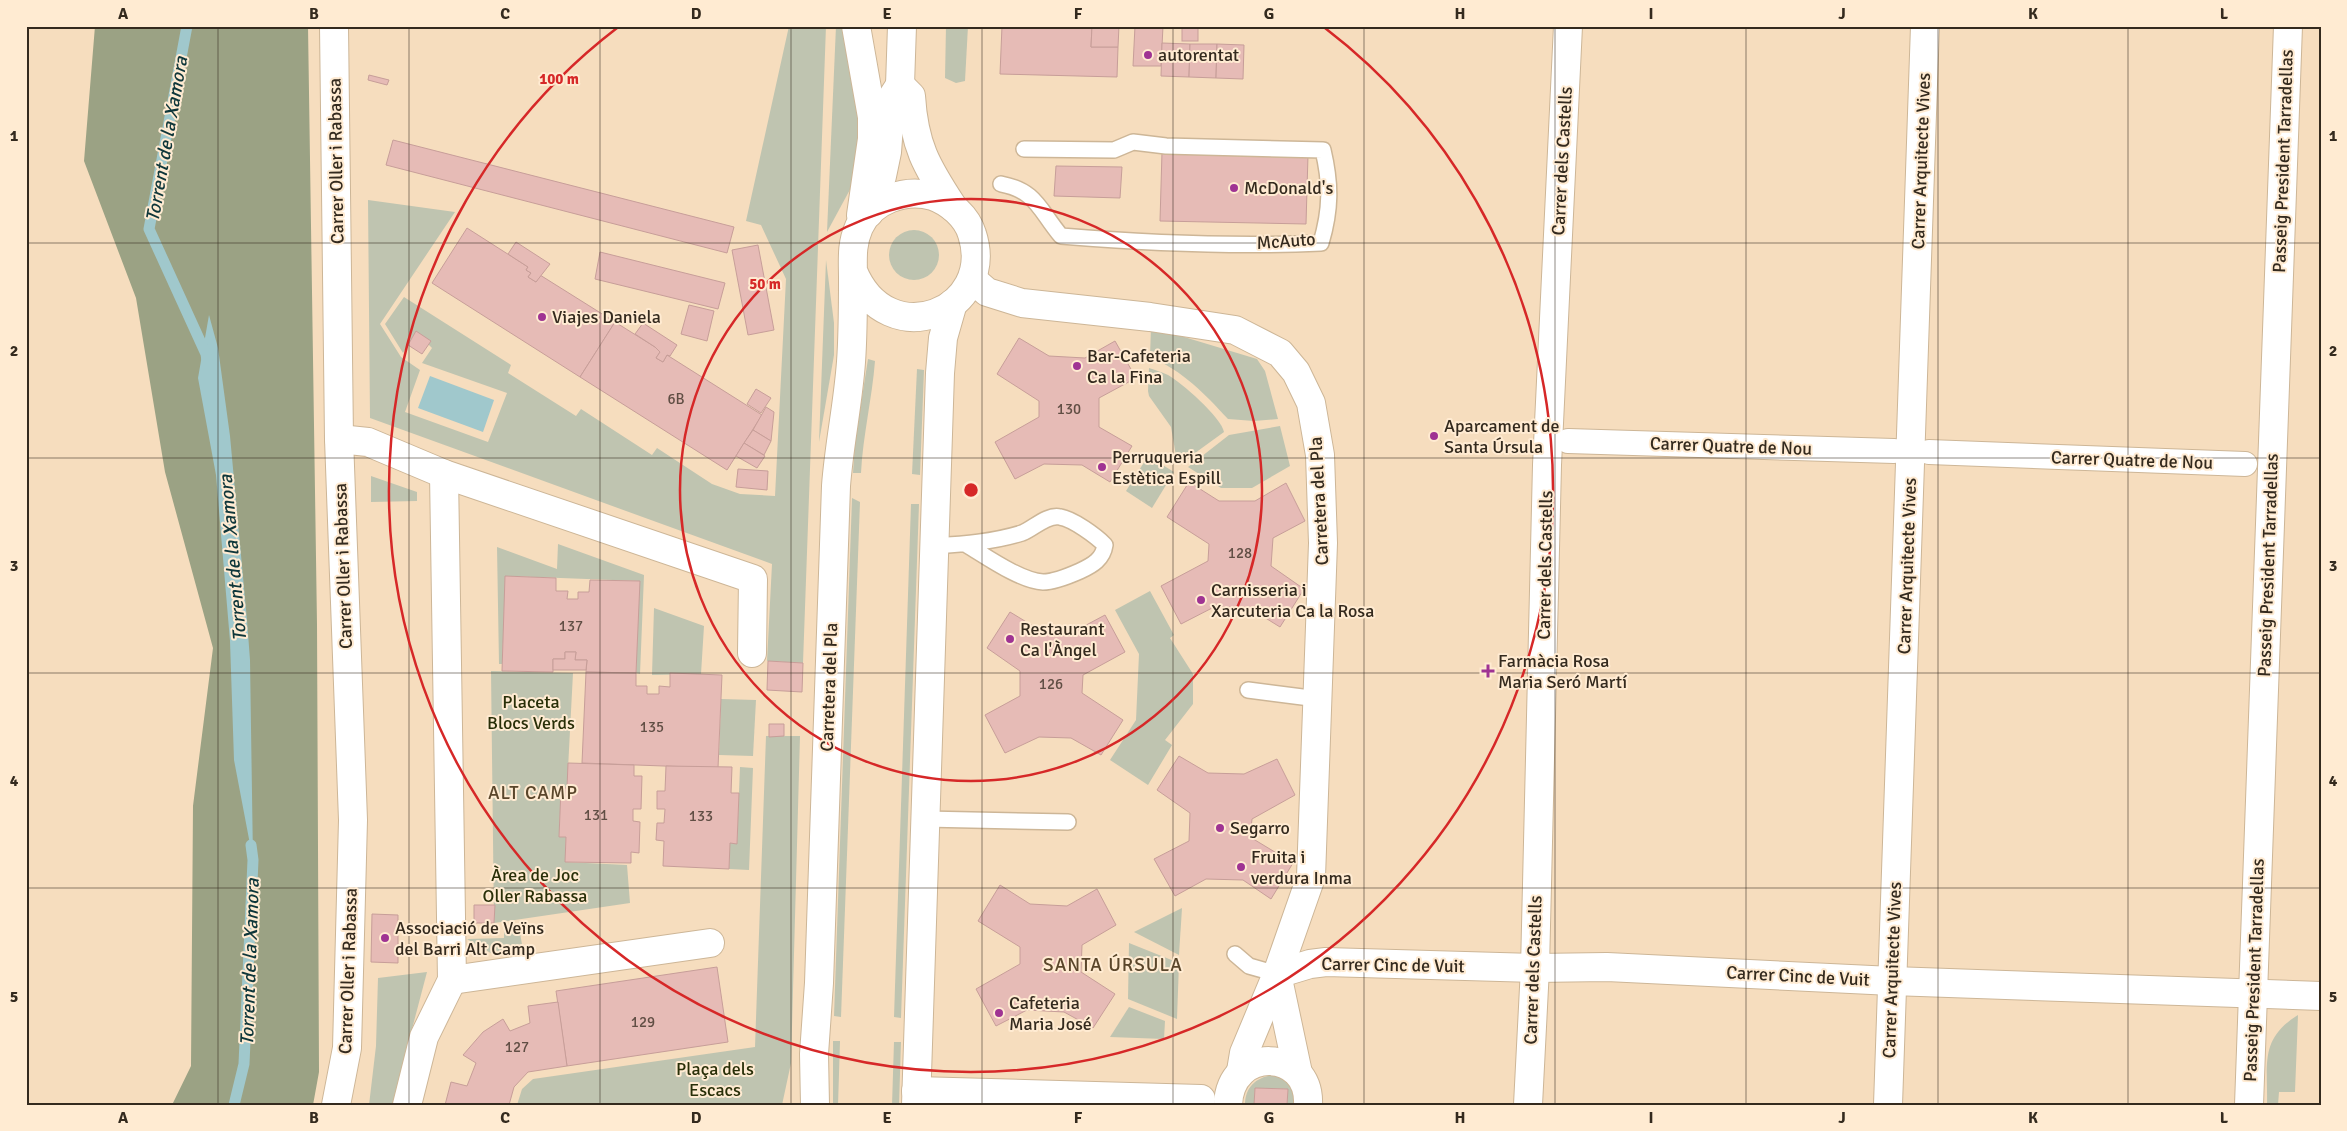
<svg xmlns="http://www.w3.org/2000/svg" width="2347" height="1131" viewBox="0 0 2347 1131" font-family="Signika,sans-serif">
<rect width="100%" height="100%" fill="#f6ddbe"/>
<g fill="#bfc4b0">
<polygon points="789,26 826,26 803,663 767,661 772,564 370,418 368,200 455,212 380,324 401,357 420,370 405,412 488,442 507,393 422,363 432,348 416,332 403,353 385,324 404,297 511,365 508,373 576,416 581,409 652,455 657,448 712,484 740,494 775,496 786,279 761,225 746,221"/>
<polygon points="836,26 848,26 863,111 853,184 827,232"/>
<polygon points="946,26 968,26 965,81 956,83 945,78"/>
<circle cx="914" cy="255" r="25"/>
<polygon points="826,260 834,323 834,355 819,442"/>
<path d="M1151,327l106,32 8,12 13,48 -24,2 -26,-2c-24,-26 -45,-48 -78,-62z"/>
<path d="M868,359l7,2c-3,38 -12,74 -14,112h-8l2,-31z"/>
<path d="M1149,368c6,2 13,4 19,7 13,7 54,43 56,57l-40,29 -8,-5 -5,-29 -22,-31 -1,-5z"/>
<polygon points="917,369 924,370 920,475 912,474"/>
<polygon points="1280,426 1290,466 1252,488 1221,488 1188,467 1229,435"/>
<polygon points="1148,456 1174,472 1152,508 1126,491"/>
<polygon points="371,476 417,492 417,501 371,502"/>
<polygon points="852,498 860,502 841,1017 834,1016"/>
<polygon points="911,504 919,504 901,1018 894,1017"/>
<polygon points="558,544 644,575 640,674 636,673 639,581 506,576 502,664 499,664 497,547 557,569"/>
<polygon points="1150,591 1174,635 1170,638 1193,674 1193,704 1165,740 1172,745 1148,785 1110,760 1136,720 1139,654 1115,610"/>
<polygon points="654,608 704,626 701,674 652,675"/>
<polygon points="491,671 573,673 567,788 561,788 559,837 566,837 565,862 627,865 630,903 494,923"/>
<polygon points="721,699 756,700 753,756 719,755"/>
<polygon points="766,736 800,736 791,1063 782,1105 517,1105 522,1089 533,1079 755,1047"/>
<polygon points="740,767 753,768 749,870 729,869 730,843 737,843"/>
<polygon points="1182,908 1179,955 1134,932"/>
<polygon points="519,927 524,956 494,955 467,939 504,938 504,928"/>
<polygon points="1129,943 1179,963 1177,1019 1128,999"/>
<polygon points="427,972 392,1105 369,1105 376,1046 378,978"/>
<polygon points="1129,1007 1165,1021 1164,1039 1110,1037"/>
<path d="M2298,1015l-3,77h-16l-1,13h-11c1,-40 -8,-66 31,-90z"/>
<polygon points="833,1041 840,1041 838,1105 833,1105"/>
<polygon points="894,1042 901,1042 899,1105 892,1105"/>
<path d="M1273,1075c17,5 20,14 23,30h-9l1,-16 -33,-1 -1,17h-9c0,-18 11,-28 28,-30z"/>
</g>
<polygon fill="#9ba284" points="95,26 308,26 317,624 319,1072 313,1105 172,1105 191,1066 193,806 213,648 165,472 136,298 84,161"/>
<g fill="#a0c8cc">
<polygon points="209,315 218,348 230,436 247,620 250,660 253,860 234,760 230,641 216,475 198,378"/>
<polygon points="430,376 494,400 483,432 418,408"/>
</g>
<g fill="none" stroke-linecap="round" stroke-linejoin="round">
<g stroke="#a0c8cc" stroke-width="11">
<polyline points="187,26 149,229 206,354 207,361"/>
<polyline points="234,1105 244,1064 253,860 251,845"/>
</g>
</g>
<g fill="#e6bbb6" stroke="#c79e99">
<polygon points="1002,26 1092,26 1091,47 1118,47 1117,77 1000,74"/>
<polygon points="1092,26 1119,26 1118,47 1091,47"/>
<polygon points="1135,26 1163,26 1161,66 1133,66"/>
<rect x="1182" y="26" width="16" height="15"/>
<polygon points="1162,43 1190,44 1189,77 1161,76"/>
<polygon points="1190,44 1217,44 1216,78 1189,77"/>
<polygon points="1217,44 1244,45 1243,79 1216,78"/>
<polygon points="369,75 389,80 387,85 368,80"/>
<polygon points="393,140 734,227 727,253 386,165"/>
<polygon points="1162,152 1308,155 1306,224 1160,221"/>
<polygon points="1056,166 1122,167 1120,198 1054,196"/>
<polygon points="467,228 528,267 526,270 531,273 528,277 536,282 540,275 615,322 580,377 432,283"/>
<polygon points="516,242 550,264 536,282 528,277 531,273 526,270 528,267 508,254"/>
<polygon points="758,245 774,330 748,335 732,250"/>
<polygon points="600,252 725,283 718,309 595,279"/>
<polygon points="689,305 714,311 707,341 681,334"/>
<polygon points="615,322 655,347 660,352 656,358 663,362 667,355 762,415 727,470 580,377"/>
<polygon points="643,323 677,345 670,356 667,355 663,362 656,358 660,352 655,347 635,334"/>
<polygon points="416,331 431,341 422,354 408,345"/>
<polygon points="1019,338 1049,356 1085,358 1115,341 1136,378 1099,398 1099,427 1132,446 1110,482 1082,465 1044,464 1015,479 995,442 1039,417 1039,401 997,374"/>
<polygon points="756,389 771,398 761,413 747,404"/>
<polygon points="766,407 774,412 771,441 753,430"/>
<polygon points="753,430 771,441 764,455 744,443"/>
<polygon points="744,443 765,456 757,468 736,456"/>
<polygon points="738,469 768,471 767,490 736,487"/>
<polygon points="1189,482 1219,501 1255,501 1286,483 1305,521 1273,538 1271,566 1304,589 1280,627 1251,609 1216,606 1181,624 1161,586 1208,561 1209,544 1167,517"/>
<polygon points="505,576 556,578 556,591 568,591 567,599 578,599 578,592 589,592 590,580 640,581 636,673 586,672 587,660 575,660 576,652 565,652 565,659 553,659 553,672 502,671"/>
<polygon points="1010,612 1038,629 1075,631 1105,615 1125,652 1083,675 1082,693 1123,720 1101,755 1071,738 1039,737 1005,753 985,715 1020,696 1020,671 987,648"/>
<polygon points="565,652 576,652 575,660 587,660 586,670 553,670 553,659 565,659"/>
<polygon points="768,661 803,663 802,692 767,690"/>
<polygon points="586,672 636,673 636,686 647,686 647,694 659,694 659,686 670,687 670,673 722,675 718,768 582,763"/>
<polygon points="769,724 784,724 784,736 769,737"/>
<polygon points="1179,756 1208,773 1244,774 1277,759 1295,795 1252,819 1250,837 1293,863 1271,899 1243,880 1206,879 1175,896 1154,859 1189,841 1190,813 1157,790"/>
<polygon points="568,763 634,765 634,776 642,776 641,809 633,809 633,821 640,822 639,853 631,852 631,863 565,862 566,837 559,837 561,788 567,788"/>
<polygon points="666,766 732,767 731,793 739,793 737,844 730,843 729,869 663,866 664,841 656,840 657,823 664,823 665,809 657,809 657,791 665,791"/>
<polygon points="1000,885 1030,904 1067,906 1097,889 1116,925 1082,945 1081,972 1115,994 1093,1028 1064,1012 1027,1010 996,1026 976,989 1020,964 1020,947 978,921"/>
<polygon points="474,905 495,905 494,923 474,923"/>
<polygon points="372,914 398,915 398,963 371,962"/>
<polygon points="717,967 728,1042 567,1066 556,991"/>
<polygon points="558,1002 567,1066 528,1072 514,1087 509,1105 445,1105 451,1082 467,1086 476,1063 463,1055 483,1032 503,1019 510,1031 530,1023 528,1006"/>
<polygon points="1255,1088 1288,1089 1287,1105 1254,1105"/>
</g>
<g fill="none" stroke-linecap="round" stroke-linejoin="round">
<defs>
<g id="service">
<path d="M1001,184c36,7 38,26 60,52 86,7 174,11 260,7 10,-34 10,-59 2,-93l-157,-4 -33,-4 -19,8 -90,-1"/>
<path d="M934,546c30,-2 59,-4 88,-13 11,-4 25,-19 38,-16 13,2 36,19 45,28 -2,14 -12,20 -25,26 -9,4 -26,11 -37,11 -22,-1 -56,-25 -76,-37"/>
<polyline points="1248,690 1318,699"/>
<polyline points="925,819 1068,822"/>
<polyline points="1235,954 1249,966 1277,974"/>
</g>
<g id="pedestrian">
<polyline points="1568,441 1894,451"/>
<polyline points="1929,452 2245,464"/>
</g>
<g id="minor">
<polyline points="334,26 339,439 353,820 347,1048 336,1105"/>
<polyline points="856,26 872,117 872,139 861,215"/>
<polyline points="972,279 987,292 1022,303 1150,317 1235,330 1280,353 1296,372 1311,403 1320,455 1323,543 1311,877 1277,974 1244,1053 1241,1071"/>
<polyline points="339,439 368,442 444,474 753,579 752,653"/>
<polyline points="1277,974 1310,964 1326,962 1535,968 1607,967 1892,981 2321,996"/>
<polyline points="1277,974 1298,1073"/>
<polyline points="452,980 710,943"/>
<polyline points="916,1091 1201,1099"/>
<polyline points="407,1105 424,1037 452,980 444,474"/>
<path d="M1228,1105c2,-60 83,-57 80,0"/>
<polyline points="1528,1105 1535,968 1547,465 1568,26"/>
<polyline points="1888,1105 1925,26"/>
</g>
<polyline id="tertiary" points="2249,1105 2288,26"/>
<g id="secondary">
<path d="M900,85l11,11c3,49 15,70 42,111"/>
<polyline points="900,85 902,26"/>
<polyline points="869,213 882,176 887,152 891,99 900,85"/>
<path d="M815,1105l-1,-51 5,-71 17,-497c3,-41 12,-82 15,-124 2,-27 2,-55 2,-83 0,-19 -2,-34 6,-52 12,-27 46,-39 74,-31 17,6 34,21 39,38 25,77 -84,122 -119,37"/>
<polyline points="916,1105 940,373 943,338 953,303"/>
</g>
</defs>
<use href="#service" stroke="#cdb697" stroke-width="18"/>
<use href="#pedestrian" stroke="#cdb697" stroke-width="26"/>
<use href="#minor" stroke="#cdb697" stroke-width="30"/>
<use href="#tertiary" stroke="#cdb697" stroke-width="30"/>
<use href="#secondary" stroke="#cdb697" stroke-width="30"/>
<use href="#service" stroke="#fff" stroke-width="15"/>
<use href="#pedestrian" stroke="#fff" stroke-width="24"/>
<use href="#minor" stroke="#fff" stroke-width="28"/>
<use href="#tertiary" stroke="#fff" stroke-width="28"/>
<use href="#secondary" stroke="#fff" stroke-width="28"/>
</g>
<path fill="none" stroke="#342a1e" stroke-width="1" stroke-opacity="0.55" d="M218,26v1079M409,26v1079M600,26v1079M791,26v1079M982,26v1079M1173,26v1079M1364,26v1079M1555,26v1079M1746,26v1079M1938,26v1079M2128,26v1079M26,243h2295M26,458h2295M26,673h2295M26,888h2295"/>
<g fill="none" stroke="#d62828" stroke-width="2.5">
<circle cx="971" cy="490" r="291"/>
<path d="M1325 28A582 582 0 1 1 617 28"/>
</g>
<g fill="#9f3393" stroke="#ffebd2" stroke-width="2">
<circle cx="1148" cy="55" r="5"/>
<circle cx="1234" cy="188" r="5"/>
<circle cx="542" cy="317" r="5"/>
<circle cx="1077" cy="366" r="5"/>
<circle cx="1434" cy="436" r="5"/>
<circle cx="1102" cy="467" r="5"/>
<circle cx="1201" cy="600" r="5"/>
<circle cx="1010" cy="639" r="5"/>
<path d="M1485.5 663.5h5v5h5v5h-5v5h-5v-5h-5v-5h5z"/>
<circle cx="1220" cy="828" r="5"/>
<circle cx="1241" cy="867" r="5"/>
<circle cx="385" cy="938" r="5"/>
<circle cx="999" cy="1013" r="5"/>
</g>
<g text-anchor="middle" stroke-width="4" stroke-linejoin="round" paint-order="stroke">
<g font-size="15" fill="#604e44">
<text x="676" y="404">6B</text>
<text x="1069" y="414">130</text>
<text x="1240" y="558">128</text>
<text x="571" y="631">137</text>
<text x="1051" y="689">126</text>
<text x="652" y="732">135</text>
<text x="596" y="820">131</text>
<text x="701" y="821">133</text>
<text x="643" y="1027">129</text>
<text x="517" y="1052">127</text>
</g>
<g font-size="18" fill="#342a1e" stroke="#ffebd2" text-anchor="start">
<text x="1158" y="61">autorentat</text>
<text x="1244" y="194">McDonald's</text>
<text x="552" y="323">Viajes Daniela</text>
<text x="1087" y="362">Bar-Cafeteria<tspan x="1087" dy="21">Ca la Fina</tspan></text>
<text x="1444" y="432">Aparcament de<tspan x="1444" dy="21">Santa Úrsula</tspan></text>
<text x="1112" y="463">Perruqueria<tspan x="1112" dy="21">Estètica Espill</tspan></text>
<text x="1211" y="596">Carnisseria i<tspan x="1211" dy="21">Xarcuteria Ca la Rosa</tspan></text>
<text x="1020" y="635">Restaurant<tspan x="1020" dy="21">Ca l'Àngel</tspan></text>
<text x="1498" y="667">Farmàcia Rosa<tspan x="1498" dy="21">Maria Seró Martí</tspan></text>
<text x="1230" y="834">Segarro</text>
<text x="1251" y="863">Fruita i<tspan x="1251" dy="21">verdura Inma</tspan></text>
<text x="395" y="934">Associació de Veïns<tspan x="395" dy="21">del Barri Alt Camp</tspan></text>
<text x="1009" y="1009">Cafeteria<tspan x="1009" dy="21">Maria José</tspan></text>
</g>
<g font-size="18" fill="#342a1e" stroke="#ffebd2">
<text transform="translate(336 161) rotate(-91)" y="6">Carrer Oller i Rabassa</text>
<text transform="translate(1562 161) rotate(-87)" y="6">Carrer dels Castells</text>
<text transform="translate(1921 161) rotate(-88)" y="6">Carrer Arquitecte Vives</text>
<text transform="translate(2283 161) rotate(-88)" y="6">Passeig President Tarradellas</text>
<text transform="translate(1286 241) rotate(-4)" y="6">McAuto</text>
<text transform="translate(1731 446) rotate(2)" y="6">Carrer Quatre de Nou</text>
<text transform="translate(2132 460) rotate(2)" y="6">Carrer Quatre de Nou</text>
<text transform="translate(1319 501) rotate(-93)" y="6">Carretera del Pla</text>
<text transform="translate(1545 565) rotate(-89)" y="6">Carrer dels Castells</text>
<text transform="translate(2268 565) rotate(-88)" y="6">Passeig President Tarradellas</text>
<text transform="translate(343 566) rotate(-92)" y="6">Carrer Oller i Rabassa</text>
<text transform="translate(1907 566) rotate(-88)" y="6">Carrer Arquitecte Vives</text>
<text transform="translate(829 687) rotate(-88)" y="6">Carretera del Pla</text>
<text transform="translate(1393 965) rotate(1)" y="6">Carrer Cinc de Vuit</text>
<text transform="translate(1533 970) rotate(-88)" y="6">Carrer dels Castells</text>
<text transform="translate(1892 970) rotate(-88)" y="6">Carrer Arquitecte Vives</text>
<text transform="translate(2254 970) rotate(-88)" y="6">Passeig President Tarradellas</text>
<text transform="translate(348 971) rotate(-88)" y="6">Carrer Oller i Rabassa</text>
<text transform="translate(1798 976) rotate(3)" y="6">Carrer Cinc de Vuit</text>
</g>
<g font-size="18" fill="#292f08" stroke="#ffebd2">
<text x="531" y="708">Placeta<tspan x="531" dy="21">Blocs Verds</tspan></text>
<text x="535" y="881">Àrea de Joc<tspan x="535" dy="21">Oller Rabassa</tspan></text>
<text x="715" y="1075">Plaça dels<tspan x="715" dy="21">Escacs</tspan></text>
</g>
<g font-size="19" font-style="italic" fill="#0e363a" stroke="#ffebd2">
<text transform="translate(166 139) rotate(-80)" y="7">Torrent de la Xamora</text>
<text transform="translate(232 558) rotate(-95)" y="7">Torrent de la Xamora</text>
<text transform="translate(249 962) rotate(-88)" y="7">Torrent de la Xamora</text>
</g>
<g font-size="19" letter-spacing="1" fill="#5a462b" stroke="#ffebd2">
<text x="533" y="799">ALT CAMP</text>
<text x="1113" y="971">SANTA ÚRSULA</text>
</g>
</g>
<circle cx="971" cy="490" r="8" fill="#d62828" stroke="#ffebd2" stroke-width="2.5"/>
<g font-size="15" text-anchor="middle" font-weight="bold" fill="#d62828" stroke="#ffebd2" stroke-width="4" stroke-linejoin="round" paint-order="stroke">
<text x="559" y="84">100 m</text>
<text x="765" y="289">50 m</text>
</g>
<rect width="2347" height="1131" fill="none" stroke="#ffebd2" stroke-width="55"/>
<rect x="28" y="28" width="2292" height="1076" fill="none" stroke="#342a1e" stroke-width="2"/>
<g font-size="16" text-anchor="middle" font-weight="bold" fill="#342a1e">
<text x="123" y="19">A</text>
<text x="314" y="19">B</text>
<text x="505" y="19">C</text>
<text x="696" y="19">D</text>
<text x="887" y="19">E</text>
<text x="1078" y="19">F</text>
<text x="1269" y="19">G</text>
<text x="1460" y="19">H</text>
<text x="1651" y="19">I</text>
<text x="1842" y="19">J</text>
<text x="2033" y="19">K</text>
<text x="2224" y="19">L</text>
<text x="14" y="141">1</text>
<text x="2333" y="141">1</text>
<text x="14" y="356">2</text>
<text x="2333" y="356">2</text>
<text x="14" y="571">3</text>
<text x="2333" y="571">3</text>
<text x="14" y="786">4</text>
<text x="2333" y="786">4</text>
<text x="14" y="1002">5</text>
<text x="2333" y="1002">5</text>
<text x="123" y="1123">A</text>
<text x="314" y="1123">B</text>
<text x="505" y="1123">C</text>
<text x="696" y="1123">D</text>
<text x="887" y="1123">E</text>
<text x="1078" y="1123">F</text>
<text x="1269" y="1123">G</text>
<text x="1460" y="1123">H</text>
<text x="1651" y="1123">I</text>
<text x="1842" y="1123">J</text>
<text x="2033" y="1123">K</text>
<text x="2224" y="1123">L</text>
</g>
</svg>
